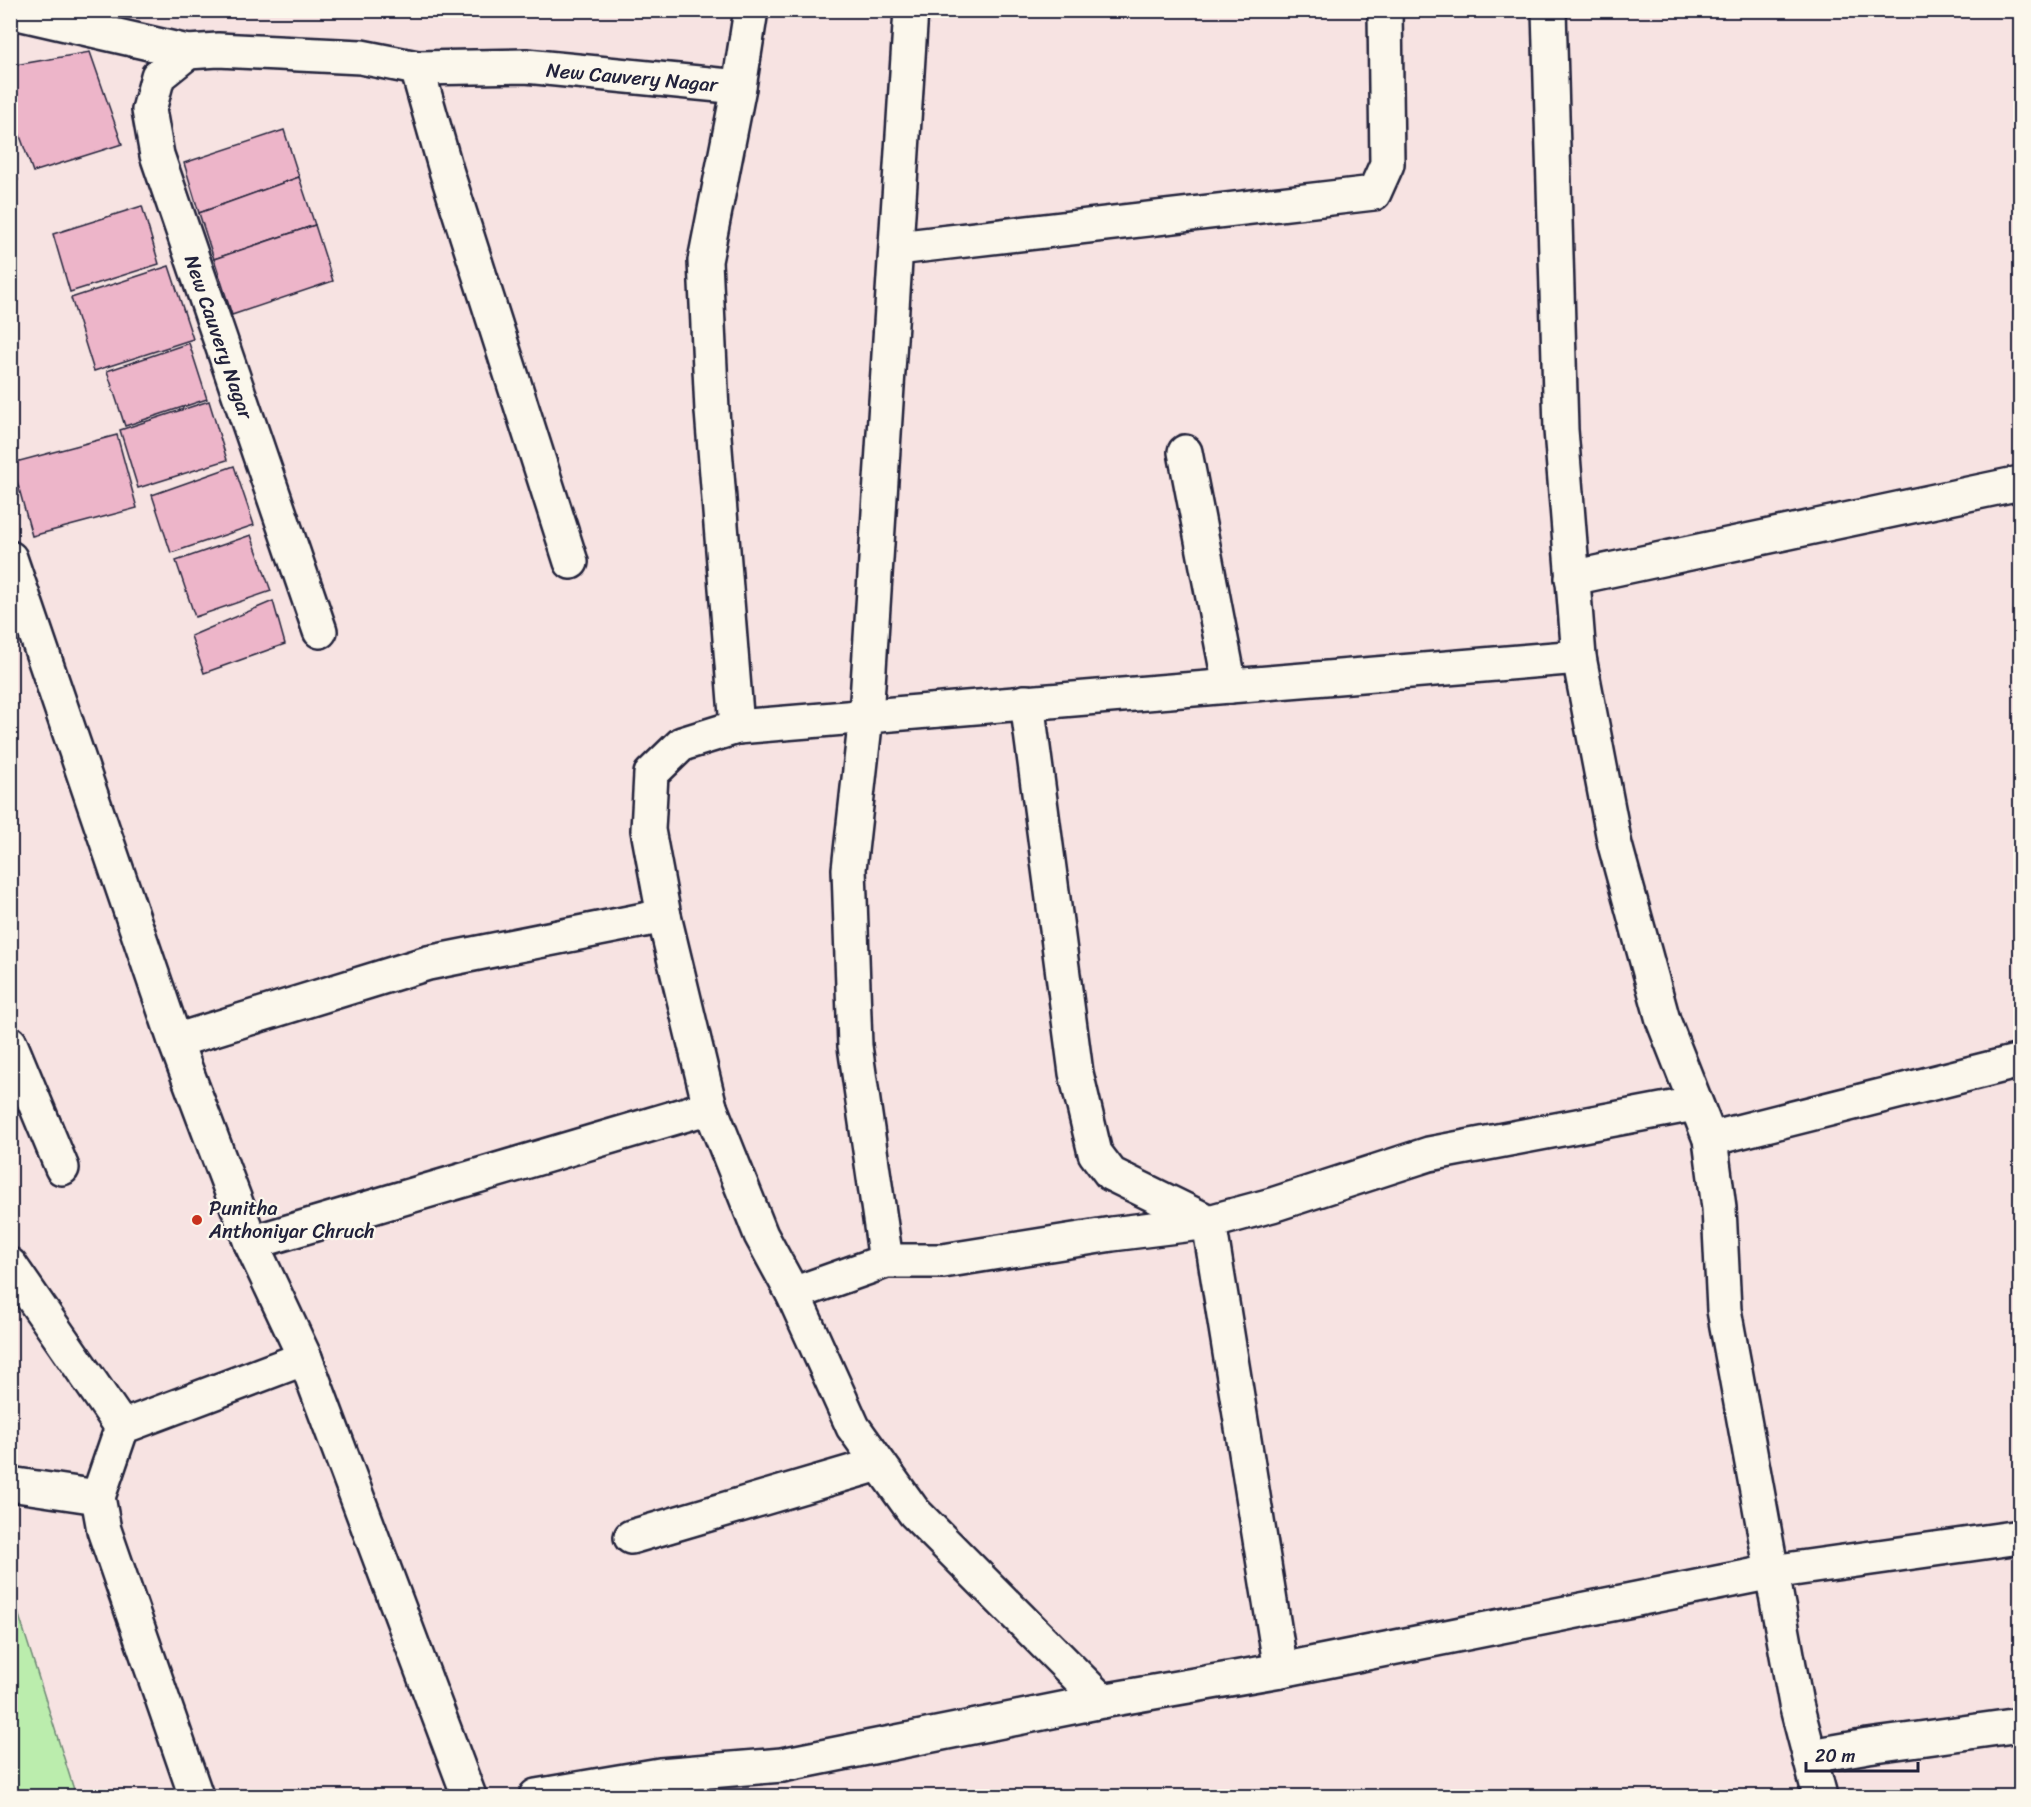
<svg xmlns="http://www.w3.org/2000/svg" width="2031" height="1807" viewBox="0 0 2031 1807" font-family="Sriracha,sans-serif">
<rect width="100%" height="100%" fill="#f7e3e2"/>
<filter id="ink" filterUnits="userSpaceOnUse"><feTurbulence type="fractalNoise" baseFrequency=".0167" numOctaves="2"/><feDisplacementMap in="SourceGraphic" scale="12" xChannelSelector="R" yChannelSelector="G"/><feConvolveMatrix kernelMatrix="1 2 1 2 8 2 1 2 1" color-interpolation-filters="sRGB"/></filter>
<g filter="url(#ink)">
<polygon fill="#bbedad" stroke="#6e8874" stroke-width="1.5" points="10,1590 11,1590 76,1796 11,1796"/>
<g fill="#edb5c9" stroke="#22223b" stroke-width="1.5">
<polygon points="90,52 122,144 33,172 10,108 10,66"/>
<polygon points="284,130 299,177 199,213 184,163"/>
<polygon points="10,157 18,180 10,183"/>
<polygon points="299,177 315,225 214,259 199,213"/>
<polygon points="142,206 159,264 70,292 53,234"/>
<polygon points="315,225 333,281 232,315 214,259"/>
<polygon points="169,266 193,339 94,371 71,298"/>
<polygon points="189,343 207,399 125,426 107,371"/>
<polygon points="209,401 227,460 138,488 120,430"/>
<polygon points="117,435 137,508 32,536 12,463"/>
<polygon points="234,466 254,525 171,553 152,495"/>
<polygon points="251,535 271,591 195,617 176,561"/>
<polygon points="273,601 285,644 204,673 191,636"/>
</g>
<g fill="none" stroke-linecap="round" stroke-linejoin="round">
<defs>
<g id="street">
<polyline points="1549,10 1561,430 1579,657 1615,845 1663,1020 1710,1139 1719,1208 1724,1310 1796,1704 1820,1796"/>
<polyline points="10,14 22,14 188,52 218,50 361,57 417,68 526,66 739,87"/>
<polyline points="188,52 158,76 149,110 157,155 320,631"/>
<polyline points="417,68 446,170 571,562"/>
<polyline points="897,248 1374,193 1387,164 1385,10"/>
<polyline points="1185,452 1230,686"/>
<polyline points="10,558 175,1041 251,1243 305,1358 469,1796"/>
<polyline points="1572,578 2020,483"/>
<polyline points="1024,702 1027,702 1076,1073 1095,1153 1111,1174 1209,1222"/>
<polyline points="737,727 712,411 705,261 739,87 751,10"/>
<polyline points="175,1041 428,963 664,916"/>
<polyline points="10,1043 62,1168"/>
<polyline points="1710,1139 2020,1061"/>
<polyline points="251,1243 710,1107"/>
<polyline points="886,1261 855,1046 849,869 866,716 911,10"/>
<polyline points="10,1265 122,1427"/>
<polyline points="793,1294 886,1261 943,1261 1112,1234 1209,1222"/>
<polyline points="10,1484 98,1497"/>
<polyline points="631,1537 879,1464"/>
<polyline points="1281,1670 1209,1222 1272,1205 1429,1154 1694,1104"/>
<polyline points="1102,1701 914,1512 853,1427 793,1294 761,1235 710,1107 664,916 648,830 651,774 682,744 737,727 1579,657"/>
<polyline points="1811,1756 1868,1746 2020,1725"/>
<polyline points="196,1796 104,1530 98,1497 122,1427 305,1358"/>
<polyline points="536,1796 660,1775 782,1765 1102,1701 1281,1670 1772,1572 2020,1537"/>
</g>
</defs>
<use href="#street" stroke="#22223b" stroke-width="38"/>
<use href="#street" stroke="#fbf7ec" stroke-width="33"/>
</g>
</g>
<circle fill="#c8321e" stroke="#fbf7ec" stroke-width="2" cx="197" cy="1220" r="6"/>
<g text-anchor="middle" stroke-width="4.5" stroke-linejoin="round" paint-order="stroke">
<g font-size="20" fill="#22223b" stroke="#fbf7ec">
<text transform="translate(632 77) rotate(5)" y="7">New Cauvery Nagar</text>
<text transform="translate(219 337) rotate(71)" y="7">New Cauvery Nagar</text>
</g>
<g font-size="20" fill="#22223b" stroke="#fbf7ec" text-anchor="start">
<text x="209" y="1215">Punitha<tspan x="209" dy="23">Anthoniyar Chruch</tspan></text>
</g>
</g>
<rect width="2031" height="1807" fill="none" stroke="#fbf7ec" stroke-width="36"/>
<rect x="18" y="18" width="1995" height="1771" fill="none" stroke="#22223b" stroke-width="2" filter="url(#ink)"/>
<path d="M1806 1762v9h112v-9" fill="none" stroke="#22223b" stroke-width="3"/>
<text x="1815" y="1762" font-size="18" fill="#22223b" stroke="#fbf7ec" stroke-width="4.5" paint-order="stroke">20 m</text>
</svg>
